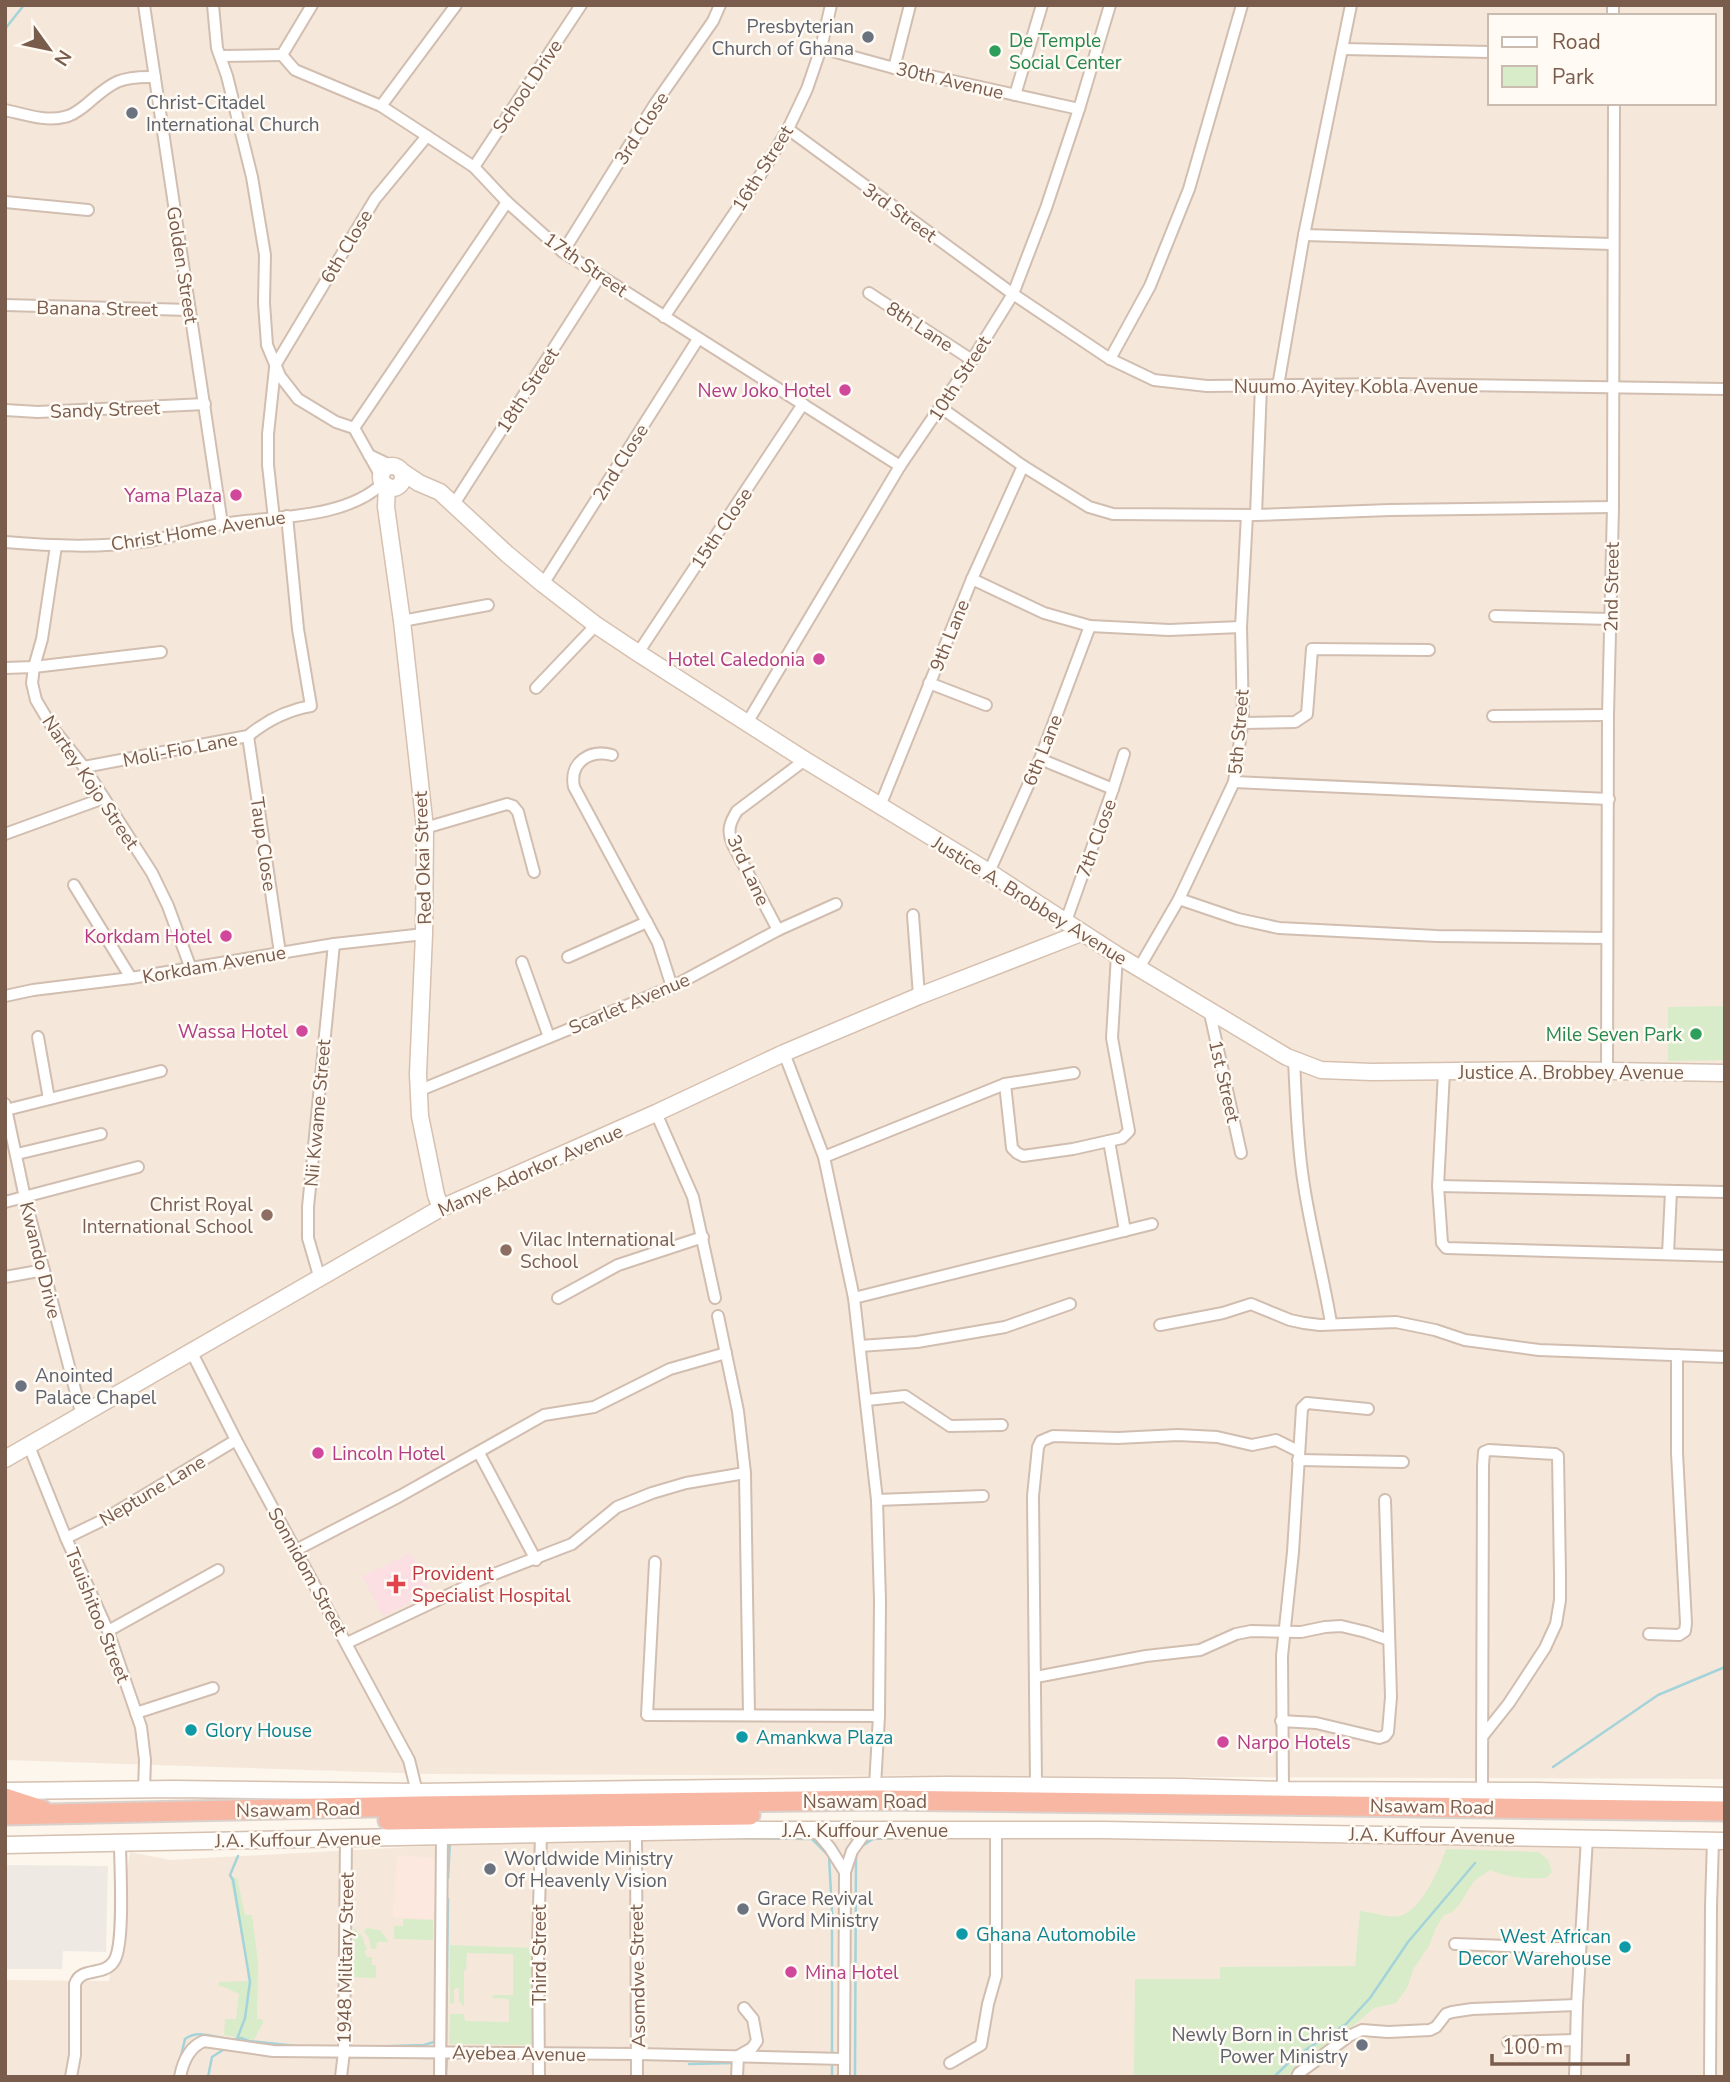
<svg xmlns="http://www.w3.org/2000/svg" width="1730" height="2082" viewBox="0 0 1730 2082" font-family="'Nunito Sans',sans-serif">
<rect width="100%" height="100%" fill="#fdf6ec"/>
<g fill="#f5e8da" fill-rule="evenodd">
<path d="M5,5h1720v1774l-1295,-5 -425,-14zM1490,16h224v87h-224z"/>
<polygon points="722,1830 1725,1841 1725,2077 5,2077 5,1980 109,1981 130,1852 170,1860"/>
</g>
<polygon fill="#fde8e0" points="397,1855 437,1858 433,1919 393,1917"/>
<polygon fill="#efe9e4" points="5,1865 108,1866 106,1952 63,1951 62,1969 5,1969"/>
<polygon fill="#fbdfe3" points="411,1553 431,1592 383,1616 362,1576"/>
<g fill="#d8ecc9">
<polygon points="1725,1006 1725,1060 1668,1061 1668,1007"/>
<path d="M1446,1849l93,3 9,8 4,12 -6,6c-20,1 -37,0 -56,-8l-16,11 -15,24 -7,7 -8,3 -9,15 -6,16 -15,22 -7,20 -11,15 -22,5 -16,14 -51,36 -20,19h-153l1,-98h85v-12l135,-1 5,-55c10,1 30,7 39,5 21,-3 41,-48 47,-67z"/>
<path d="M230,1877l7,1 8,37h7l6,47 -1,57h5l1,4 -9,17 -30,-5 1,-16h11l3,-25c-7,-3 -12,-7 -20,-8v-4l29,-1 -1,-16z"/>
<polygon points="403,1919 433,1920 433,1940 394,1939 394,1926 403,1926"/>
<polygon points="354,1928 362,1936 367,1950 364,1951 367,1957 372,1957 372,1965 376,1965 376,1978 353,1977"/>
<polygon points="366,1928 380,1930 389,1942 377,1942 376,1949 371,1949 369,1938 364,1932"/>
<polygon points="450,1945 533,1948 532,2045 449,2044 450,2014 464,2014 465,2021 509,2022 509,1999 492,1998 493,1995 513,1995 513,1954 467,1953 466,1970 464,1971 464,2006 459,2001 459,1988 454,1989 454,2003 450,2004"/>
</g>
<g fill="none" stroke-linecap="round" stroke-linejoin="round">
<g stroke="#a5d3da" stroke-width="2.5">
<polyline points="5,29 24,5"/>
<polyline points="1553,1767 1658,1695 1725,1667"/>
<polyline points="719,1838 812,1839 829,1856 832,1913 832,2055"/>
<polyline points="859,1848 873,1839 903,1838"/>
<polyline points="448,1878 450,1843"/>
<polyline points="237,2039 245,2018 250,1982 233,1880 230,1875 238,1856"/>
<polyline points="361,2047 424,2045 434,2042 436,2034"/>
<polyline points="224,2049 266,2055"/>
<polyline points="446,2050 448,1899"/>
<polyline points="320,2057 338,2057"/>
<polyline points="350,2057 435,2058 435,2059"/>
<path d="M180,2060l5,-21c16,-13 39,5 56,-1l8,3 48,5"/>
<polyline points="832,2061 832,2077"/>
<polyline points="689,2064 734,2063"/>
<polyline points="208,2077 212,2057 223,2050"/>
<polyline points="446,2077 447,2056"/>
<polyline points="855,2077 856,1853"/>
<polyline points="1274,2077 1293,2058 1346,2024 1370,1998 1408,1942 1475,1863"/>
</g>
<defs>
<g id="street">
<polyline points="144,5 222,524"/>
<polyline points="213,5 217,48 227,76 252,177 265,255 264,303 267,345 280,376 298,399 336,422 354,428"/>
<polyline points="1613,5 1613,16"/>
<polyline points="821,48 894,68 1079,109"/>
<polyline points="1343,49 1490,52"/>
<polyline points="282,55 295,70 381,106 427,136 474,167 507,202 563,252 900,466"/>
<polyline points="282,55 312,5"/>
<polyline points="221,56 282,55"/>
<polyline points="894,68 910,5"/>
<polyline points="1015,95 1042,5"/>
<polyline points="381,106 456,5"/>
<path d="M5,110c19,4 41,12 59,7 8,-1 17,-8 23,-13 26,-23 34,-28 68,-27"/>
<polyline points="788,129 1013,294 1110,359 1154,380 1207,386 1397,384 1725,389"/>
<polyline points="474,167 581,5"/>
<polyline points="5,202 88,210"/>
<polyline points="1304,235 1613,244"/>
<polyline points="563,252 655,104 713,21 720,5"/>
<polyline points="869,293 972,360"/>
<polyline points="5,305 190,310"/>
<polyline points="664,317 761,174 788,129 807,89 821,48 831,5"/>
<polyline points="1110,359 1150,286 1189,189 1242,5"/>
<polyline points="276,364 375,199 427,136"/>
<polyline points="1278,386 1304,235 1351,5"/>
<polyline points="940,407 1023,466 1089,507 1113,514 1256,515 1390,510 1613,507"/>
<polyline points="5,410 38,412 205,404"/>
<polyline points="354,428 507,202"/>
<polyline points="354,428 382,478"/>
<polyline points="369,455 394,467"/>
<polyline points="454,504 600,276"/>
<polyline points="1256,515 1261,386"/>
<polyline points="274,519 268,465 268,434 275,368"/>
<path d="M5,542c49,4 95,6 144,-1 24,-4 48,-13 72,-17 50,-8 124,-4 162,-41"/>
<polyline points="56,546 42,639 34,667 32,683 36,700 52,727 84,767 152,873 168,906 191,969"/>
<polyline points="972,579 1044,613 1090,626 1169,630 1241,627"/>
<polyline points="543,584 698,339"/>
<polyline points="1495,616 1610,619"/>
<polyline points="402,621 488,605"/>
<polyline points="638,653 803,404"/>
<polyline points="5,668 34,667 161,652"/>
<polyline points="929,683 986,705"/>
<polyline points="536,688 596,625"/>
<polyline points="1493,716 1608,715"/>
<polyline points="747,723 900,466 972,360 1013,294 1046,208 1079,109 1110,5"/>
<polyline points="1242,723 1295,722 1307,714 1312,649 1429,650"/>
<polyline points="248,736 280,953"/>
<path d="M612,755c-22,-6 -43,7 -38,32l84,156 14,44"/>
<polyline points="1040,759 1113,789"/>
<path d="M84,767l164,-31c18,-15 40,-26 63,-30l-13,-77 -11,-113"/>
<polyline points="1234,782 1609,799"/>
<polyline points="880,806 972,579 1023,466"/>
<polyline points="425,828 507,804 513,806 518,812 534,872"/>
<polyline points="5,834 104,798"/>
<polyline points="989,872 1040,759 1090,626"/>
<polyline points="74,885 131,978"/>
<polyline points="1179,899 1238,919 1279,928 1437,936 1607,938"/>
<polyline points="913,915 919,996"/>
<polyline points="1066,921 1113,789 1124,754"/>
<path d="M778,930l-45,-85c-6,-14 -4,-21 4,-34l68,-51"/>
<polyline points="568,957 647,922"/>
<polyline points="522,962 549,1037"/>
<polyline points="1139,968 1179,899 1234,782 1243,719 1241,627 1247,515"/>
<polyline points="5,996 33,990 131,978 334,944 424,934"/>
<polyline points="1209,1009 1241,1153"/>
<polyline points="38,1037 49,1099"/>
<polyline points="784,1053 824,1157 854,1298 877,1500 880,1600 879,1716 875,1786"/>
<path d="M1294,1060c2,39 3,80 9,119 7,49 20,96 28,144"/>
<polyline points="1607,1071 1608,715 1613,507 1614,103"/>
<polyline points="1444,1072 1438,1186 1442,1243 1446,1248 1725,1256"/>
<polyline points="1005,1084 1012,1148 1017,1153 1023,1156 1073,1149 1122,1138 1129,1131 1112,1038 1117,955"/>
<polyline points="418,1091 672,987 778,930 836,904"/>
<polyline points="5,1104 25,1198 82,1416"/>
<polyline points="6,1110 161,1071"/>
<polyline points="656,1113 693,1197 715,1298"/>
<polyline points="1109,1141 1125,1231"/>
<polyline points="17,1154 101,1134"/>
<polyline points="824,1157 1005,1084 1074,1073"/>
<polyline points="1438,1186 1725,1192"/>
<polyline points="5,1202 138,1167"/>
<polyline points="1668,1254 1671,1191"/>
<polyline points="5,1277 44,1270"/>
<polyline points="320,1279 308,1238 308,1207 334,944"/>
<polyline points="558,1298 618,1265 703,1237"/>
<polyline points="854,1298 1152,1224"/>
<polyline points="718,1316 738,1411 745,1473 749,1714"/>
<polyline points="1160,1325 1223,1313 1251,1304 1290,1320 1304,1323 1320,1325 1396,1322 1435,1330 1465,1340 1539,1350 1725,1357"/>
<polyline points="860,1346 917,1342 1005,1327 1070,1304"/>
<polyline points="192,1353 236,1440 409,1760 417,1792"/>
<polyline points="867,1400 905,1396 950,1426 1002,1425"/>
<polyline points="29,1446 66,1538 108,1631 141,1727 145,1760 144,1790"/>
<polyline points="479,1453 536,1560"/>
<polyline points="1298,1460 1403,1462"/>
<polyline points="877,1500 983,1496"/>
<polyline points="66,1538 103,1520 236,1440"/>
<polyline points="296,1550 400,1496 544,1415 594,1407 670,1369 726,1353"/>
<polyline points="655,1562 647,1715 879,1716"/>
<polyline points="108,1631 218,1570"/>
<polyline points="1649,1634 1679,1635 1685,1631 1686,1623 1677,1453 1677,1355"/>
<polyline points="347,1643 484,1578 572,1544 617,1507 652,1493 686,1483 745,1473"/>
<polyline points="1036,1677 1146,1656 1200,1650 1236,1634 1251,1631 1301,1632 1325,1627 1341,1626 1366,1632 1389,1640"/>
<polyline points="136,1713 213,1688"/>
<polyline points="1281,1721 1316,1723 1379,1738 1385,1736 1388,1732 1391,1697 1385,1500"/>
<polyline points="1036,1786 1033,1496 1038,1447 1041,1441 1053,1436 1118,1438 1178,1435 1217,1437 1252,1445 1276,1440 1298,1451"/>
<polyline points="1283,1790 1282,1656 1293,1552 1302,1408 1307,1403 1368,1409"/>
<polyline points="1482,1791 1483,1466 1484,1452 1489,1450 1555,1454 1558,1456 1560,1575 1560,1600 1556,1624 1545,1648 1509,1703 1482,1737"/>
<polyline points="816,1831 830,1848 845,1872"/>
<polyline points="636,1832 637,2077"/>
<polyline points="1455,1944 1580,1949"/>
<polyline points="1508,2042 1576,2040"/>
<polyline points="950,2063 981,2045 988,2004 996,1976 996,1830"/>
<path d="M71,2077l4,-22v-71c6,-18 29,-7 39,-23 11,-16 6,-95 6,-119"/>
<path d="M180,2077c3,-16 9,-30 24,-36l69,10 365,3 206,5"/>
<polyline points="341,2077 344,2052 346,1838"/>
<polyline points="440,2077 442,1835"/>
<polyline points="539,2077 538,1946 541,1834"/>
<polyline points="737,2077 738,2056 752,2048 757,2041 753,2019 744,2008"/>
<polyline points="844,2077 845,1872 852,1851 867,1830"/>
<polyline points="1297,2077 1299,2073 1349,2036 1362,2030 1388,2032 1430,2030 1436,2027 1446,2014 1452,2012 1472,2009 1577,2005"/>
<polyline points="1575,2077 1577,2005 1587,1838"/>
<polyline points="1710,2077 1711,1906 1713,1840"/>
</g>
<g id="secondary">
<circle cx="392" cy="477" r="11"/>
<polyline points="401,471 419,483 440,492 507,554 543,584 596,625 638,653 805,760 989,872 1117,955 1287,1057 1321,1070 1372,1072 1555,1070 1725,1073"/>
<polyline points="387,486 386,507 402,621 425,828 424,934 418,1074 420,1116 436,1195 441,1208"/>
<polyline points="5,1459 441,1208 656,1113 784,1053 919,996 1081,933"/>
<polyline points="5,1791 174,1789 417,1792 945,1785 1184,1787 1283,1790 1537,1791 1725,1796"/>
<polyline points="5,1845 745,1830 1103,1830 1725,1841"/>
</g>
<g id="highway">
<polyline points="5,1798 42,1810"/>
<polyline points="5,1815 419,1806 879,1800 1725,1811"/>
<polyline points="388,1820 750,1815"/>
</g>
</defs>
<use href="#street" stroke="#d1beb0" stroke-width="14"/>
<use href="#secondary" stroke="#d6c0b0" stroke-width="19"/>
<use href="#highway" stroke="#dad1cd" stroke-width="23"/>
<use href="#street" stroke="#fff" stroke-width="10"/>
<use href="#secondary" stroke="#fff" stroke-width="16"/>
<use href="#highway" stroke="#f7b7a3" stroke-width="19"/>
</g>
<g fill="#6b7280" stroke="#fffaf3" stroke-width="2.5">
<circle cx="868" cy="37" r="7"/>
<circle cx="132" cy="113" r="7"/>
<circle cx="21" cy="1386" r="7"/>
<circle cx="490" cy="1869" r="7"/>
<circle cx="743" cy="1909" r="7"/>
<circle cx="1362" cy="2045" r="7"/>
</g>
<g fill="#2e9e5b" stroke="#fffaf3" stroke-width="2.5">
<circle cx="995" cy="51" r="7"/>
<circle cx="1696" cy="1034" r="7"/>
</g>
<g fill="#d1479c" stroke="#fffaf3" stroke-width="2.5">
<circle cx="845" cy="390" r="7"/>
<circle cx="236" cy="495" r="7"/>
<circle cx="819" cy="659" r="7"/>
<circle cx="226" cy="936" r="7"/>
<circle cx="302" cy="1031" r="7"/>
<circle cx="318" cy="1453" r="7"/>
<circle cx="1223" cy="1742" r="7"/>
<circle cx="791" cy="1972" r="7"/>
</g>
<g fill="#8d6e63" stroke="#fffaf3" stroke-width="2.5">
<circle cx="267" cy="1215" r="7"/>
<circle cx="506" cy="1250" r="7"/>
</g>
<path fill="#e0444e" stroke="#fffaf3" stroke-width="2.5" d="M392.5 1573.5h7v7h7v7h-7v7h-7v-7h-7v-7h7z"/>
<g fill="#0f9aa8" stroke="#fffaf3" stroke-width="2.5">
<circle cx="191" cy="1730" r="7"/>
<circle cx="742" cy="1737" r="7"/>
<circle cx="962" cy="1934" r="7"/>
<circle cx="1625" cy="1947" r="7"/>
</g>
<g text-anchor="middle" stroke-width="5" stroke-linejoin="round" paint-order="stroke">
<g font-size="19" fill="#5b616d" stroke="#fffaf3" text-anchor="start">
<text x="854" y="33" text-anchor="end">Presbyterian<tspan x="854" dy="22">Church of Ghana</tspan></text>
<text x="146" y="109">Christ-Citadel<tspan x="146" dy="22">International Church</tspan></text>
<text x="35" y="1382">Anointed<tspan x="35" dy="22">Palace Chapel</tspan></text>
<text x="504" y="1865">Worldwide Ministry<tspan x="504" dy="22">Of Heavenly Vision</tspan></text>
<text x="757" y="1905">Grace Revival<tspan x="757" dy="22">Word Ministry</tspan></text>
<text x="1348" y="2041" text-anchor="end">Newly Born in Christ<tspan x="1348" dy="22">Power Ministry</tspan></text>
</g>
<g font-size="19" fill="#27864d" stroke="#fffaf3" text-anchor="start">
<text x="1009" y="47">De Temple<tspan x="1009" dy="22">Social Center</tspan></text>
<text x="1682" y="1041" text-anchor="end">Mile Seven Park</text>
</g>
<g font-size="19" fill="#7a5c4d" stroke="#fffaf3">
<text transform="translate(950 80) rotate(13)" y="7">30th Avenue</text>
<text transform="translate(527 86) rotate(-56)" y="7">School Drive</text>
<text transform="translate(641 128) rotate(-57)" y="7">3rd Close</text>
<text transform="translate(762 168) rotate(-58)" y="7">16th Street</text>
<text transform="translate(900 212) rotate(36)" y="7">3rd Street</text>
<text transform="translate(346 246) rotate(-59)" y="7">6th Close</text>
<text transform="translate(586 264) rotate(35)" y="7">17th Street</text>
<text transform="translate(183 265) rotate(81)" y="7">Golden Street</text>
<text transform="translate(97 308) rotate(1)" y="7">Banana Street</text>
<text transform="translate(920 326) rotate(33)" y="7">8th Lane</text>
<text transform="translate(959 378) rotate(-57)" y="7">10th Street</text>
<text x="1356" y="393">Nuumo Ayitey Kobla Avenue</text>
<text transform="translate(527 390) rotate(-57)" y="7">18th Street</text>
<text transform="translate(105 409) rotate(-2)" y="7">Sandy Street</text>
<text transform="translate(620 462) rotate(-58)" y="7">2nd Close</text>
<text transform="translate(721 528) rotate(-56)" y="7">15th Close</text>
<text transform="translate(198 530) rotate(-9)" y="7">Christ Home Avenue</text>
<text transform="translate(1611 587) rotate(-89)" y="7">2nd Street</text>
<text transform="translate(949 635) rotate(-68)" y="7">9th Lane</text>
<text transform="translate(1238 732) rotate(-85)" y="7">5th Street</text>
<text transform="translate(180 749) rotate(-11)" y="7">Moli-Fio Lane</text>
<text transform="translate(1042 750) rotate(-68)" y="7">6th Lane</text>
<text transform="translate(91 782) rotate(56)" y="7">Nartey Kojo Street</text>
<text transform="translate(1096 838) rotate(-70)" y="7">7th Close</text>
<text transform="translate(264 844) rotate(82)" y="7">Taup Close</text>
<text transform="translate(422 858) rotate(-92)" y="7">Red Okai Street</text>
<text transform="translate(749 870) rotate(65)" y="7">3rd Lane</text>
<text transform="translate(1030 900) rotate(32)" y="7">Justice A. Brobbey Avenue</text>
<text transform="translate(214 964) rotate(-10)" y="7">Korkdam Avenue</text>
<text transform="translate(629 1003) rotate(-23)" y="7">Scarlet Avenue</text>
<text x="1571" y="1079">Justice A. Brobbey Avenue</text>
<text transform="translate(1225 1081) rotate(77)" y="7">1st Street</text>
<text transform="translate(317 1113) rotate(-85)" y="7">Nii Kwame Street</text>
<text transform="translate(530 1170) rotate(-24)" y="7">Manye Adorkor Avenue</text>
<text transform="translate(41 1260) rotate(76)" y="7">Kwando Drive</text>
<text transform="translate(152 1490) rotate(-31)" y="7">Neptune Lane</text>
<text transform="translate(308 1571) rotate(61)" y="7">Sonnidom Street</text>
<text transform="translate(98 1615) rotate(68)" y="7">Tsuishitoo Street</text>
<text x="865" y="1808">Nsawam Road</text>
<text transform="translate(1432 1806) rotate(1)" y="7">Nsawam Road</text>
<text transform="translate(298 1809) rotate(-1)" y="7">Nsawam Road</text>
<text x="865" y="1837">J.A. Kuffour Avenue</text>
<text transform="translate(1432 1835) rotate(1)" y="7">J.A. Kuffour Avenue</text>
<text transform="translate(298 1839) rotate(-1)" y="7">J.A. Kuffour Avenue</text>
<text transform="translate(539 1955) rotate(-90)" y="7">Third Street</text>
<text transform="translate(345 1958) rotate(-89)" y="7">1948 Military Street</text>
<text transform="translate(637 1976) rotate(-91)" y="7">Asomdwe Street</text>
<text transform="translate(519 2053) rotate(1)" y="7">Ayebea Avenue</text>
</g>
<g font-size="19" fill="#b23c85" stroke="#fffaf3" text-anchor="end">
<text x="831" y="397">New Joko Hotel</text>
<text x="222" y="502">Yama Plaza</text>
<text x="805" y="666">Hotel Caledonia</text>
<text x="212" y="943">Korkdam Hotel</text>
<text x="288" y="1038">Wassa Hotel</text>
<text x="332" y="1460" text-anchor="start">Lincoln Hotel</text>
<text x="1237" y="1749" text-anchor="start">Narpo Hotels</text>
<text x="805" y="1979" text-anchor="start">Mina Hotel</text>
</g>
<g font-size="19" fill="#785e54" stroke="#fffaf3" text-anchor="end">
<text x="253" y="1211">Christ Royal<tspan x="253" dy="22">International School</tspan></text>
<text x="520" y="1246" text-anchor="start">Vilac International<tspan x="520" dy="22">School</tspan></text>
</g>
<g font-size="19" fill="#be3a42" stroke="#fffaf3" text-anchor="start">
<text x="412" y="1580">Provident<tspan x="412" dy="22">Specialist Hospital</tspan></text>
</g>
<g font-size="19" fill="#0d838f" stroke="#fffaf3" text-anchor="start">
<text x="205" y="1737">Glory House</text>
<text x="756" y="1744">Amankwa Plaza</text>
<text x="976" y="1941">Ghana Automobile</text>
<text x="1611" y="1943" text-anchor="end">West African<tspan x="1611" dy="22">Decor Warehouse</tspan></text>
</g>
</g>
<rect width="1730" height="2082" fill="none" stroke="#7a5c4d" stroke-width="14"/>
<rect x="1488" y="14" width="228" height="91" fill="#fffaf3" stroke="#cabbb1" stroke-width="2"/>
<rect x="1502" y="37" width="35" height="10" fill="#ffffff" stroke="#cabbb1" stroke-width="2"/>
<text x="1552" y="49" font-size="21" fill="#7a5c4d">Road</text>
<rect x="1502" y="66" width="35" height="21" fill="#d8ecc9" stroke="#cabbb1" stroke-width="2"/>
<text x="1552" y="84" font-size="21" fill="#7a5c4d">Park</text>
<g transform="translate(49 49) rotate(123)" stroke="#fffaf3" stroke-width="5" paint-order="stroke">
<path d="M0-5L12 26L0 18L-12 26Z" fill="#7a5c4d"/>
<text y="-10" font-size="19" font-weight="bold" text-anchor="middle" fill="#7a5c4d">N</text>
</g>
<path d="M1492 2054v10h136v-10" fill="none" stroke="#7a5c4d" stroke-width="3.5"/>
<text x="1502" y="2054" font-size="21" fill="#7a5c4d" stroke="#fffaf3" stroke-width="5" paint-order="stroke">100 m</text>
</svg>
